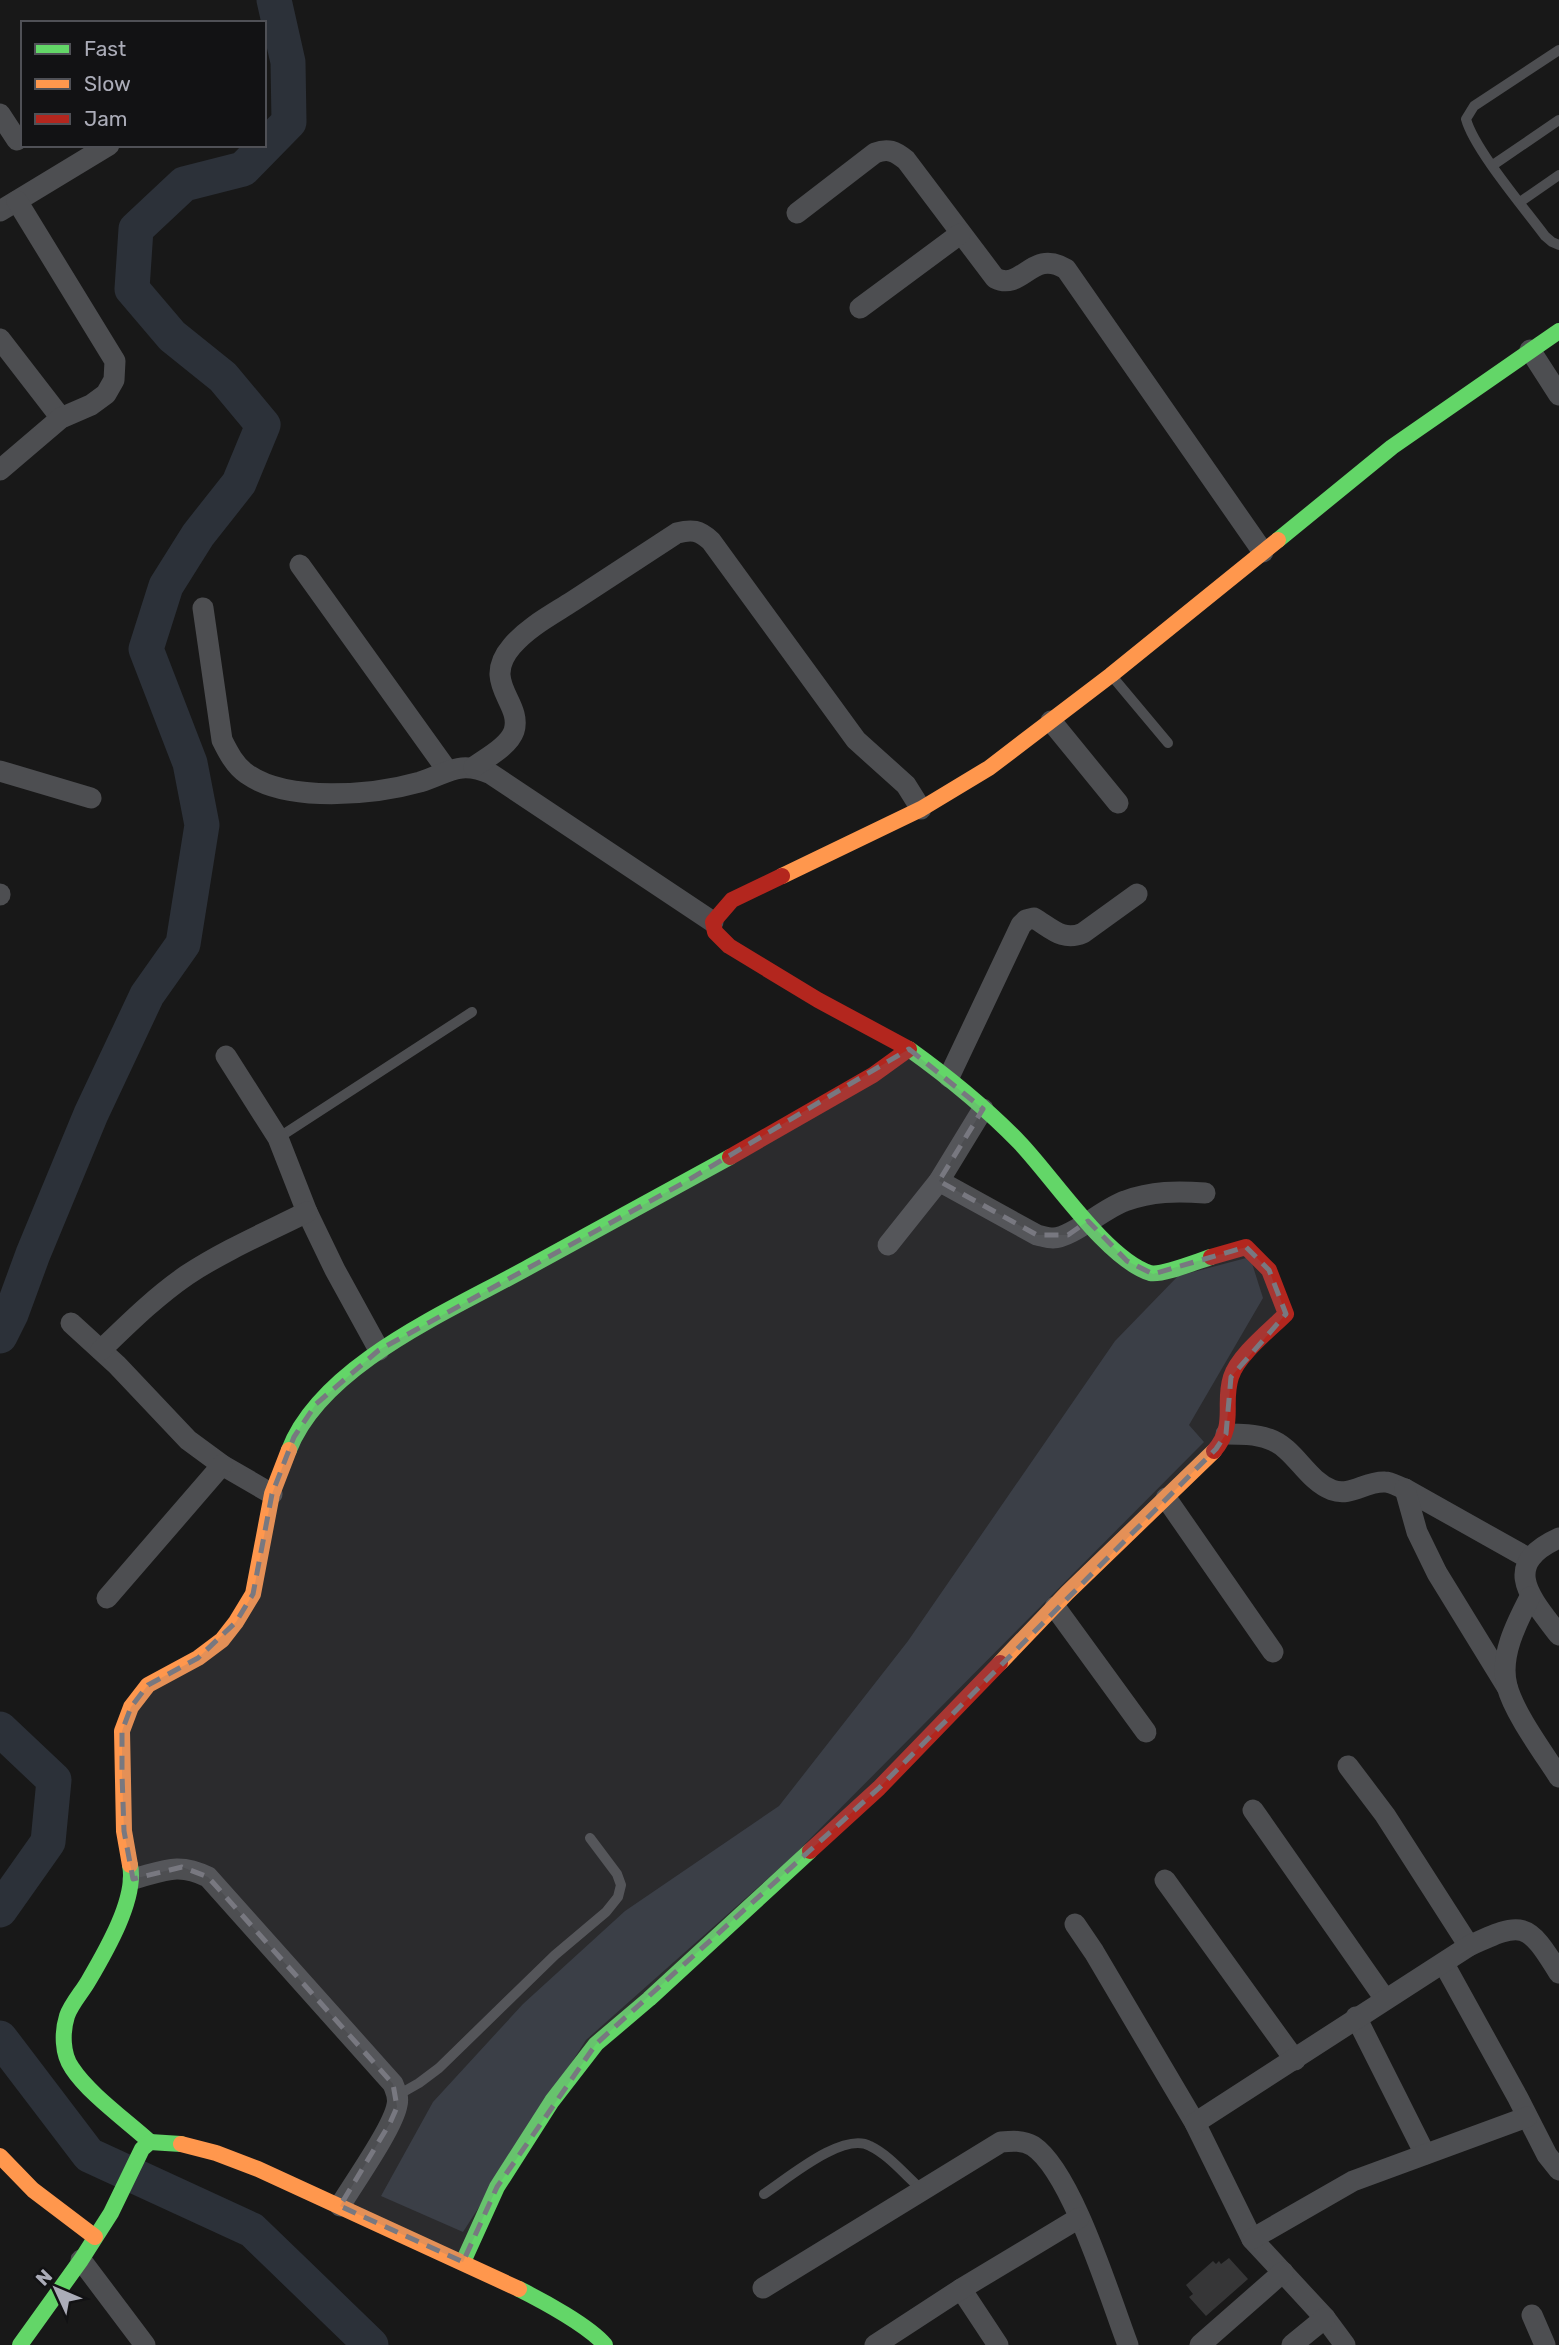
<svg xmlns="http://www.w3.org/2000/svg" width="1559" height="2345" viewBox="0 0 1559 2345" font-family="Rubik,sans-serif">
<rect width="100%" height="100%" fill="#181818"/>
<polygon fill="#2c3139" points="1250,1257 1263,1298 1189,1425 1204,1442 790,1859 586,2040 463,2232 381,2196 433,2102 523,2004 625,1911 779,1806 908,1641 1115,1341 1178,1276"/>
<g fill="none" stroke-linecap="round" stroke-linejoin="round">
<g stroke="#2c3139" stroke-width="35">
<polyline points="0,1336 11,1314 33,1254 91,1114 147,995 183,944 202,825 190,763 146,649 166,586 198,535 239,483 263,425 223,377 172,336 132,289 136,229 184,184 243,169 289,122 288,62 274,0"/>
<polyline points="0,1729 54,1780 48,1842 0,1910"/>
<polyline points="0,2038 89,2155 252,2230 371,2345"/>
</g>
</g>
<polygon fill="#363637" points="1229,2258 1248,2279 1206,2316 1189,2297 1193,2294 1186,2285 1213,2261 1216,2264 1219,2261 1221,2264"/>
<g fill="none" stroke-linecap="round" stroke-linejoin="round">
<g stroke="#4d4e51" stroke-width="10">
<path d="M1559,50l-85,56 -8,13c8,30 59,90 79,117l7,6 7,3"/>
<polyline points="1493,165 1559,120"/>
<polyline points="1520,202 1559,175"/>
<polyline points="1111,675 1168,743"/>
<polyline points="278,1138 472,1012"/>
<polyline points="398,2095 419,2083 439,2068 555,1955 606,1912 618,1897 621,1885 617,1874 590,1838"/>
<path d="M764,2194c23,-15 79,-63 106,-48 19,9 35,29 51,43"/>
</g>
<g stroke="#4d4e51" stroke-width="21">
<polyline points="0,114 17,140"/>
<polyline points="0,211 109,145"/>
<path d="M797,213l78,-60c13,-5 20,-2 31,7l89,118c28,14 36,-30 71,-9l197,283"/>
<polyline points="860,308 960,234"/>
<polyline points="0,339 61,418"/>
<polyline points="1530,350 1559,395"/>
<polyline points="0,470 61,418 91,405 106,394 114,380 115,361 17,201"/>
<polyline points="300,565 447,770"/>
<path d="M203,608l19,132c6,12 13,26 25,34 41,29 127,21 173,8 29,-9 39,-22 71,-8l222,148"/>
<polyline points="1051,721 1118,803"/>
<path d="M474,767c12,-9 35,-21 40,-36 9,-29 -34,-48 -2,-85 16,-19 41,-32 61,-45 35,-23 69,-45 104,-68 15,-4 22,-3 34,8l145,199 50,45 15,24"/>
<polyline points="0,771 91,798"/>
<polyline points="0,894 0,895"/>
<polyline points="226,1056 278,1138 307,1212 335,1270 379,1350"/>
<path d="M949,1077l72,-152 5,-5 8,-2c17,10 29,24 49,15l54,-39"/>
<path d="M939,1181l98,54c5,1 11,3 16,3 19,0 51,-30 72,-37 27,-10 52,-10 80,-8"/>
<polyline points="888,1245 939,1181 983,1109"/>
<polyline points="71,1323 117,1365 188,1440 222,1465 272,1494"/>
<path d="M101,1350c27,-26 54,-53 86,-75 38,-25 80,-43 120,-63"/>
<path d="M1226,1434c14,0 29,0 43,5 26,9 37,41 63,51 19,7 33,-9 53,-8 6,0 14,5 20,7l123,69"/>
<polyline points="1405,1489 1417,1532 1437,1573 1507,1687"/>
<polyline points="1166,1498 1273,1652"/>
<path d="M1559,1538c-60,27 -28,60 0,97"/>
<path d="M1530,1597c-13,25 -31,59 -23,89 7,27 36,66 52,91"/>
<polyline points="107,1598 222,1465"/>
<polyline points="1055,1607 1146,1732"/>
<polyline points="1348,1766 1385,1815 1469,1946"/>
<polyline points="1253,1810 1385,1999"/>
<path d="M133,1879c31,-8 45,-17 75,-2l185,207c3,8 6,13 4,21 -4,23 -44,79 -57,101"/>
<polyline points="1165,1880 1295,2060"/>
<polyline points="1075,1924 1094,1952 1195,2123 1252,2239 1325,2318 1345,2345"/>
<polyline points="1444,1964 1518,2098 1547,2155 1559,2170"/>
<polyline points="1356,2017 1425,2154"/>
<path d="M1195,2123l274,-177c54,-25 58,-25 90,27"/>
<polyline points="1252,2239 1353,2181 1527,2117"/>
<polyline points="81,2260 145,2345"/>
<path d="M763,2288l238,-146c11,-1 22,-2 32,4 39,26 77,152 95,199"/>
<polyline points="961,2289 998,2345"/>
<polyline points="1532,2315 1545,2345"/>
<polyline points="875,2345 961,2289 1079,2218"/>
<polyline points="1200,2345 1283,2272"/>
<polyline points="1292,2345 1325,2318"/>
</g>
<g stroke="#63d668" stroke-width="16">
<polyline points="1278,540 1392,447 1559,331"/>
<path d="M909,1049c39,28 76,58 110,93 33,34 87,117 131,131 11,3 48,-12 61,-16"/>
<path d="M289,1450c33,-86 163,-140 240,-183 67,-36 134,-73 201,-110"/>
<path d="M130,1865c7,33 -24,86 -41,115 -6,11 -18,24 -22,36 -5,16 -5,38 5,52 17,26 55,53 78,74"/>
<polyline points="463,2262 497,2187 552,2101 596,2044 649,1999 810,1851"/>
<path d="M519,2289c24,12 70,37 86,56"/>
<polyline points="20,2345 81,2260 111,2213 142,2149 150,2142 181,2144"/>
</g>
<g stroke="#ff974d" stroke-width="16">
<polyline points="782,876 921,809 989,768 1111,675 1278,540"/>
<polyline points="1000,1663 1067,1593 1214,1451"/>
<polyline points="130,1865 124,1831 122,1731 131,1707 148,1685 198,1658 222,1640 236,1622 253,1594 272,1494 289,1450"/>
<polyline points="181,2144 216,2153 258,2169 519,2289"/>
<polyline points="0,2156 33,2190 95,2237"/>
</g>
<g stroke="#b3261e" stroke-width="16">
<polyline points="730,1157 873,1075 909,1049 818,1000 729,946 715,932 713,922 732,900 782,876"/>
<path d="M1211,1257l35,-10 23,23 17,44c-16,16 -48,41 -55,63 -9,28 6,47 -17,74"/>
<polyline points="810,1851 879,1788 1000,1663"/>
</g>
</g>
<path fill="#787880" fill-opacity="0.2" stroke="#787880" stroke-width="5" stroke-dasharray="14 9" stroke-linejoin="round" d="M909,1049l74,60 -44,72 98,54h31l20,-14 39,40 26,13 93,-27 23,23 17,44 -55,63 -5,57 -10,15 -337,339 -283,256 -99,143 -34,75 -123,-56 50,-83 7,-16 -4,-23 -185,-207 -26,-10 -49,12 -9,-48 -2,-57v-43l9,-24 17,-22 50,-27 38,-36 17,-28 19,-100 22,-57 22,-33 63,-54 306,-168z"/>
<rect x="21" y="21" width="245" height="126" fill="#121214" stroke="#4f5056" stroke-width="2"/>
<rect x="35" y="44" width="35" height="10" fill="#63d668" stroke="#4f5056" stroke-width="2"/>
<text x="84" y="56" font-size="21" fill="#abacb8">Fast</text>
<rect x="35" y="79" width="35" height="10" fill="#ff974d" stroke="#4f5056" stroke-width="2"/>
<text x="84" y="91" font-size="21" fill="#abacb8">Slow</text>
<rect x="35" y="114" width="35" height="10" fill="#b3261e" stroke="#4f5056" stroke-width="2"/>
<text x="84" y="126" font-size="21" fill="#abacb8">Jam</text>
<g transform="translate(56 2289) rotate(314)" stroke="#121214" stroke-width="5" paint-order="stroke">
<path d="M0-5L12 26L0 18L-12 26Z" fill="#abacb8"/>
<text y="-10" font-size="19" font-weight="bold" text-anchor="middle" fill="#abacb8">N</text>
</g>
</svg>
